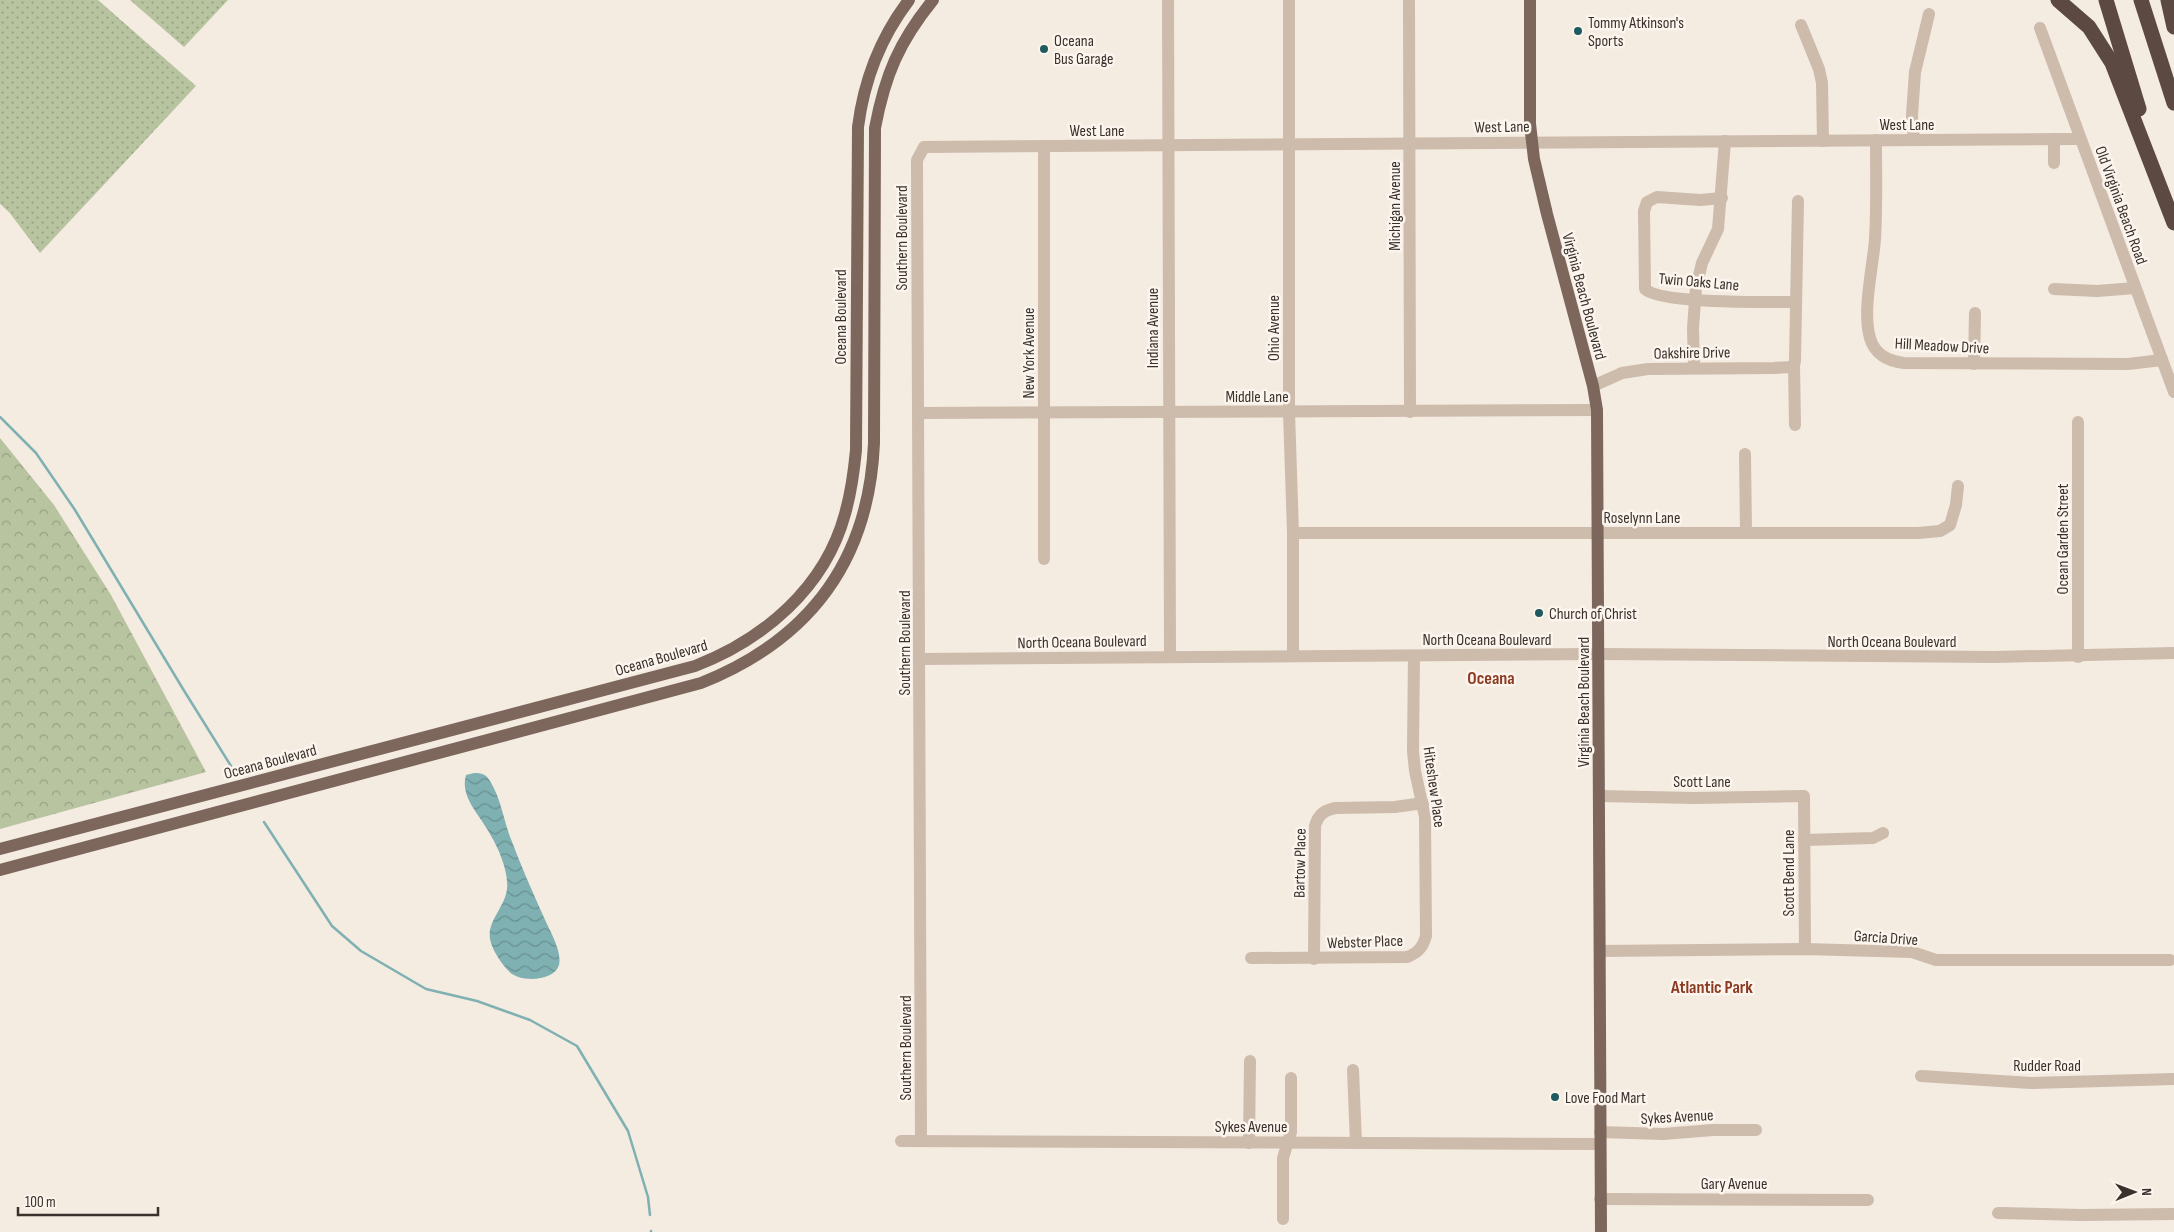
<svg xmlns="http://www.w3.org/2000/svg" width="2174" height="1232" viewBox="0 0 2174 1232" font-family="'Sofia Sans Condensed',sans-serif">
<defs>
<pattern id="grass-dots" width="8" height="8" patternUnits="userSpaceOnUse" patternTransform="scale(1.25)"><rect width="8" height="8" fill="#b8c4a0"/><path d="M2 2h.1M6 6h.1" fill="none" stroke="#97a083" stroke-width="1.8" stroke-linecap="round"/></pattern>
<pattern id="forest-crowns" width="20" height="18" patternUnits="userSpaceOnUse" patternTransform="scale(1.25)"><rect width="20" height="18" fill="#b8c4a0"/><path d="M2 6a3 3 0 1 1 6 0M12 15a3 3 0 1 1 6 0" fill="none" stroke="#97a083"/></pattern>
<pattern id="water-waves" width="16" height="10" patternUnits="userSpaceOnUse" patternTransform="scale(1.25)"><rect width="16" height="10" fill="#7fb0b2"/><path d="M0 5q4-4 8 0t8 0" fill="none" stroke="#699091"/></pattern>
</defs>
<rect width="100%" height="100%" fill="#f4ebe1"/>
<g fill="url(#grass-dots)">
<polygon points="0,0 98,0 196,86 40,253 9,212 0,204"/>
<polygon points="130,0 228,0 184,47"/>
</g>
<polygon fill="url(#forest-crowns)" points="0,438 54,505 111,595 206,772 0,829"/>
<path fill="url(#water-waves)" d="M474,773c8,0 12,1 16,8 10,16 13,35 19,53 11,30 24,59 37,88 5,11 16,30 13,43 -5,16 -35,17 -47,9 -9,-7 -20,-24 -22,-35 -3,-18 15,-32 17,-50 2,-19 -10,-44 -20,-60 -10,-17 -27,-34 -21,-54z"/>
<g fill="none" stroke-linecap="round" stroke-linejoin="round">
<g stroke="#7fb0b2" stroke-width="2.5">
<polyline points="0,417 36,453 75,510 183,689 231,766"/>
<polyline points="264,822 332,926 361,951 426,989 477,1001 530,1020 577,1046 628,1131 648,1197 650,1215"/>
<polyline points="651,1231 651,1232"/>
</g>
<g stroke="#cdbbac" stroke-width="12">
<polyline points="1168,0 1170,657"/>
<polyline points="1289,0 1289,412 1293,533 1293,656"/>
<polyline points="1409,0 1410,412"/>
<polyline points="1801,25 1819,69 1822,83 1823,141"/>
<polyline points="2040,28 2174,392"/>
<path d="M1876,140c0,33 1,66 -1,99 -2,28 -13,72 -5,99 5,17 18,23 34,25l224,1 34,-4"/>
<polyline points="1914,140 1912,115 1915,72 1929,14"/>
<polyline points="1044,146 1044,559"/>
<polyline points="2054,163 2054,139"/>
<path d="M1722,198l-22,2 -43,-3 -10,5 -3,9 1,78c15,15 125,13 150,13"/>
<polyline points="2054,289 2097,291 2135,288"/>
<polyline points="1974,364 1975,313"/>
<polyline points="1694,368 1693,328 1696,288 1702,263 1718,229 1725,141"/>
<polyline points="1593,386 1622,373 1648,369 1774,368 1790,367 1794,365"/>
<polyline points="918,413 1597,410"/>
<polyline points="2078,422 2078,657"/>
<polyline points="1795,425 1794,365 1795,361 1798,201"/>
<polyline points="1745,454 1746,533"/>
<polyline points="1293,533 1918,533 1940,531 1950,525 1956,505 1958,486"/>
<polyline points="920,659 1599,654 1994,657 2174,653"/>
<polyline points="1599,796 1694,798 1804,796 1805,949"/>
<polyline points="1804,840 1873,838 1883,833"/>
<polyline points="1600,951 1805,949 1912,952 1936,960 2170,960"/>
<path d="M1251,958l156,-1c11,-4 16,-10 19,-21l-1,-119 -10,-46 -2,-20 1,-95"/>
<path d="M1314,959l1,-133c3,-11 9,-16 21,-18l59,-1 28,-4"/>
<polyline points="1353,1070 1356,1143"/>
<polyline points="1921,1076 2031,1083 2174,1079"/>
<polyline points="1600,1132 1663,1134 1713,1130 1756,1130"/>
<polyline points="921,1140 917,160 924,147 2080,139"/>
<polyline points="901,1141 1600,1144"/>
<polyline points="1249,1143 1250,1061"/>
<polyline points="1600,1199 1868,1200"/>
<polyline points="1998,1213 2081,1215 2174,1214"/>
<polyline points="1283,1219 1283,1158 1291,1132 1291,1078"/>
</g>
<g stroke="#7d675c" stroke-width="12">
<polyline points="1530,0 1530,124 1534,159 1547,214 1593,386 1597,410 1601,1232"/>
<path d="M0,849l695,-183c68,-26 130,-78 150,-152 6,-21 9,-43 11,-64l2,-323c6,-47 22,-89 51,-127"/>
<path d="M0,870l701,-187c108,-43 168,-122 173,-240l1,-315c10,-53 24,-86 58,-128"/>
</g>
<g stroke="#5c4a42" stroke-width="15">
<polyline points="2058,0 2089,27 2112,63 2174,223"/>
<polyline points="2106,0 2139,109"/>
<polyline points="2141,0 2174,103"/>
<polyline points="2168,0 2174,27"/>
</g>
</g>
<g fill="#1f5a5e" stroke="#fbf5ee" stroke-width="2">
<circle cx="1578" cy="31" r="5"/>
<circle cx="1044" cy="49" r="5"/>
<circle cx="1539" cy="613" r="5"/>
<circle cx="1555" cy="1097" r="5"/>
</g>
<g text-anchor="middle" stroke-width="5" stroke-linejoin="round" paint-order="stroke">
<g font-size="16" fill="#3b302b" stroke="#fbf5ee" text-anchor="start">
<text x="1588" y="28">Tommy Atkinson's<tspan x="1588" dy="18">Sports</tspan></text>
<text x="1054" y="46">Oceana<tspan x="1054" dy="18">Bus Garage</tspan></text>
<text x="1549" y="619">Church of Christ</text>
<text x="1565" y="1103">Love Food Mart</text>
</g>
<g font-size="16" fill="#3b302b" stroke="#fbf5ee">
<text x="1907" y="130">West Lane</text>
<text transform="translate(1502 126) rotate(-1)" y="6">West Lane</text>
<text x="1097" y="136">West Lane</text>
<text transform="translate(2122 205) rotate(70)" y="6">Old Virginia Beach Road</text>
<text transform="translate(1394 206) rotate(-90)" y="6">Michigan Avenue</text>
<text transform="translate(901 238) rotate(-90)" y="6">Southern Boulevard</text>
<text transform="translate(1699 281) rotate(5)" y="6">Twin Oaks Lane</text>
<text transform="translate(1585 296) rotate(75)" y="6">Virginia Beach Boulevard</text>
<text transform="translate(840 317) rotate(-90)" y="6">Oceana Boulevard</text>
<text transform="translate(1152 328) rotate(-90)" y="6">Indiana Avenue</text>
<text transform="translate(1273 328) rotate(-90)" y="6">Ohio Avenue</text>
<text transform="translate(1942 345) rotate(3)" y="6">Hill Meadow Drive</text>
<text transform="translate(1692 352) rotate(-1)" y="6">Oakshire Drive</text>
<text transform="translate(1028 353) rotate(-90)" y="6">New York Avenue</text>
<text x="1257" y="402">Middle Lane</text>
<text x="1642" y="523">Roselynn Lane</text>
<text transform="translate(2062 539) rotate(-90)" y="6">Ocean Garden Street</text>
<text x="1487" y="645">North Oceana Boulevard</text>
<text transform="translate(1082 641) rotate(-1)" y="6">North Oceana Boulevard</text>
<text x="1892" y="647">North Oceana Boulevard</text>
<text transform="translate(904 643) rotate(-90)" y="6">Southern Boulevard</text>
<text transform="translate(661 657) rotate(-16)" y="6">Oceana Boulevard</text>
<text transform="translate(1583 702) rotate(-90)" y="6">Virginia Beach Boulevard</text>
<text transform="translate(270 761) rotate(-15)" y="6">Oceana Boulevard</text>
<text x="1702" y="787">Scott Lane</text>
<text transform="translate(1435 787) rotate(82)" y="6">Hiteshew Place</text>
<text transform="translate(1299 863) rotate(-89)" y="6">Bartow Place</text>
<text transform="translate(1788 873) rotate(-90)" y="6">Scott Bend Lane</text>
<text transform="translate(1886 937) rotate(4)" y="6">Garcia Drive</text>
<text transform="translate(1365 941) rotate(-2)" y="6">Webster Place</text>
<text transform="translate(905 1048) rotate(-90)" y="6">Southern Boulevard</text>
<text x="2047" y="1071">Rudder Road</text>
<text transform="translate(1677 1116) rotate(-3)" y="6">Sykes Avenue</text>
<text x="1251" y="1132">Sykes Avenue</text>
<text x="1734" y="1189">Gary Avenue</text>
</g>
<g font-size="18" font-weight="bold" fill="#8c3b22" stroke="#fbf5ee">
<text x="1491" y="684">Oceana</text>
<text x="1712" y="993">Atlantic Park</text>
</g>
</g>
<g transform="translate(2134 1192) rotate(89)" stroke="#fbf5ee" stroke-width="4" paint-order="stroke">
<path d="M0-4L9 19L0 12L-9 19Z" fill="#3b302b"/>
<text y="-8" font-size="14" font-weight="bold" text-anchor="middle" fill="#3b302b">N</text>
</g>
<path d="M18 1207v8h140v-8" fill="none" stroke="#3b302b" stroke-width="2.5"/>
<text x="25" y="1207" font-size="15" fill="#3b302b" stroke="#fbf5ee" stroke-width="4" paint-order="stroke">100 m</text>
</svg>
